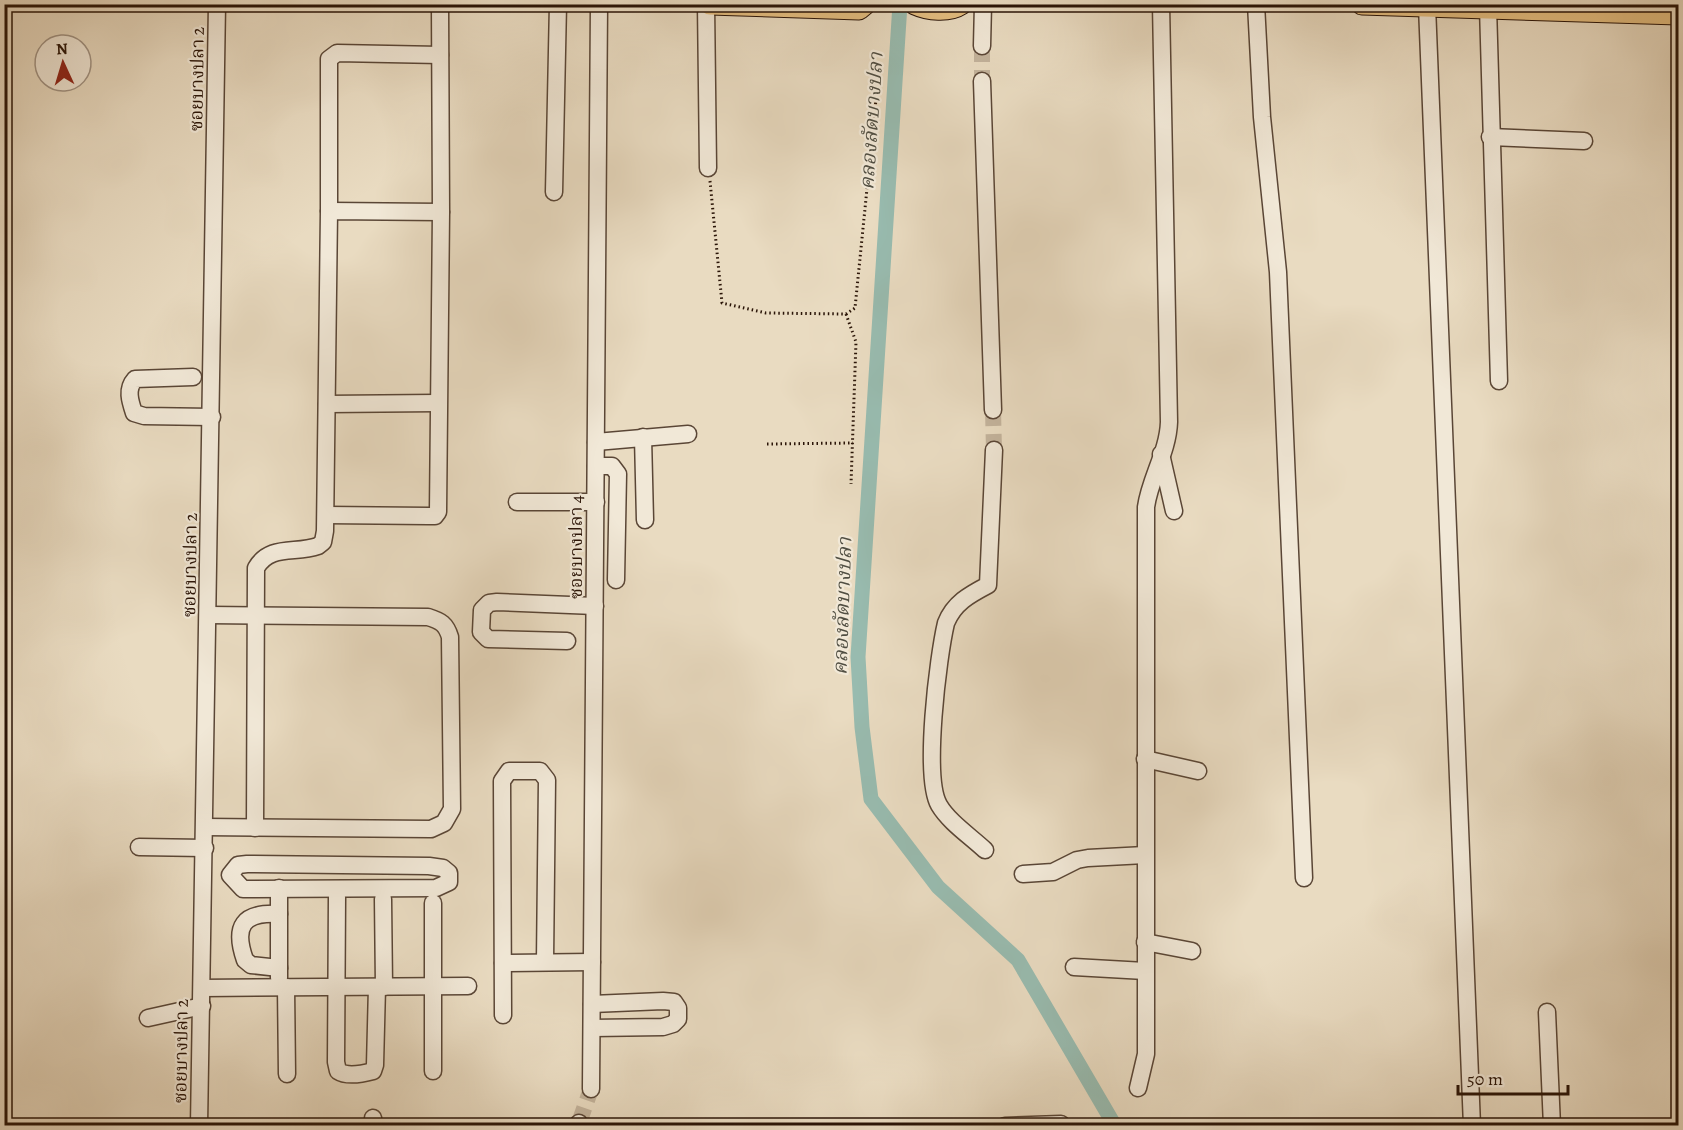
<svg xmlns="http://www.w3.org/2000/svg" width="1683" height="1130" viewBox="0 0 1683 1130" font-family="Alegreya,'Noto Serif Thai',serif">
<rect width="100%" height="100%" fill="#e9dbc1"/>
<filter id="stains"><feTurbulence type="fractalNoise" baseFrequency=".00333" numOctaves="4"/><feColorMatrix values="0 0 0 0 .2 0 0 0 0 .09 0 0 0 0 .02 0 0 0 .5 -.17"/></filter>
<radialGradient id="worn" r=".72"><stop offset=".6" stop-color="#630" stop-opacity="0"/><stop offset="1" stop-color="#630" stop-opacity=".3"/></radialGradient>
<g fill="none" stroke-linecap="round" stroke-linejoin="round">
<polyline stroke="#98bbaf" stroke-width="15" points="900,4 858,657 862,727 871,799 938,887 1018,960 1115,1126"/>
<g stroke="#c3b39c" stroke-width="16" stroke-dasharray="16 8" stroke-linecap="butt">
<polyline points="982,46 982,81"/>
<polyline points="993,410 994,450"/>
<polyline points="579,1123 591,1089"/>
</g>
<defs>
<g id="minor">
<polyline points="706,4 708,168"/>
<polyline points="1256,4 1262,117 1278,272 1304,878"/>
<polyline points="1427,6 1472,1126"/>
<polyline points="1488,7 1499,381"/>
<polyline points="982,46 983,4"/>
<polyline points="982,81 993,410"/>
<polyline points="1490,137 1584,141"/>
<polyline points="554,192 558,4"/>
<polyline points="329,211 329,59 337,53 440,55"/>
<path d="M193,377l-58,2c-9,10 -5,22 -1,34l10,3 68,1"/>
<polyline points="327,404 437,403"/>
<polyline points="643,437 645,520"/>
<polyline points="596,442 688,434"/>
<polyline points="1161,454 1174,511"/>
<polyline points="596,466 612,466 618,474 616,580"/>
<polyline points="517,502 596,502"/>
<polyline points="326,515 429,516 435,516 438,512 441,212"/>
<polyline points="567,641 488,639 481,632 482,610 489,603 497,602 595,606"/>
<polyline points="1145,759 1198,771"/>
<path d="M205,827l226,2 13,-6 8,-14 -2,-172c-4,-13 -9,-16 -22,-20l-219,-2"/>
<path d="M255,828l1,-260c14,-24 39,-14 62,-22l5,-4 2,-11 4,-320 112,1 -1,-208"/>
<polyline points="139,847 205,848"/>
<path d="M985,850c-15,-14 -36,-28 -46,-45 -16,-28 -1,-148 7,-182 8,-20 23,-28 42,-38l6,-135"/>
<polygon points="247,864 429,866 443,868 449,873 449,882 436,888 243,889 230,875 238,865"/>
<polyline points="1023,874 1053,872 1077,860 1088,858 1145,855"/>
<polyline points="279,888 279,978"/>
<path d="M337,897l-1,165 2,9c9,6 24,3 35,0l2,-6 2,-78"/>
<polyline points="383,899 384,987"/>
<polyline points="433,903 433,1071"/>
<path d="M279,914c-36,-2 -46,12 -34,46l6,5 28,3"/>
<polyline points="1145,942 1192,951"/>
<polyline points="503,963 592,962"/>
<polyline points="1074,967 1145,971"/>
<polyline points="286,987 287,1074"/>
<polyline points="202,988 468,986"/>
<polyline points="1547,1012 1552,1126"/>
<polyline points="503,1015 502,781 509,771 540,771 547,780 545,961"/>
<polyline points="148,1018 202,1006"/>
<polyline points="592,1028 663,1027 673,1024 678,1019 678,1008 674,1002 663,1001 592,1004"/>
<path d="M1138,1088l8,-34v-547c4,-29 22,-55 23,-85l-8,-418"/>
<polyline points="591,1089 599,4"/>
<polyline points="373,1118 374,1126"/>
<polyline points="199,1126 217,4"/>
<polyline points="578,1126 579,1123"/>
<polyline points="1005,1126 1061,1124"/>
</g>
<g id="major">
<polyline points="710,4 859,9 865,4"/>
<path d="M915,4c13,6 34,8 46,0"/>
<polyline points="1362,4 1678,14"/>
</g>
</defs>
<use href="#minor" stroke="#5a4636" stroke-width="19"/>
<use href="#major" stroke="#2a1407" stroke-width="23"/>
<g stroke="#2a1407" stroke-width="3" stroke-dasharray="1.5 3" stroke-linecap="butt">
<polyline points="710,181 722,303 766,313 846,314 855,308 876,99"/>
<polyline points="846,314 856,342 851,484"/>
<polyline points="767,444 853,443"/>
</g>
<use href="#minor" stroke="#f1e8d7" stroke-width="16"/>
<use href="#major" stroke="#e4be80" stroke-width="21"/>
</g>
<g text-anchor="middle" stroke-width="4.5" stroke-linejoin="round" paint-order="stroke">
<g font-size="18" fill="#2a1407" stroke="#f1e8d7">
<text transform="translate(197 79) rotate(-89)" y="6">ซอยบางปลา 2</text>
<text transform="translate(576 547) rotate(-90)" y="6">ซอยบางปลา 4</text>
<text transform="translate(190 565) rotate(-89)" y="6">ซอยบางปลา 2</text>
<text transform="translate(181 1051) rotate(-89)" y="6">ซอยบางปลา 2</text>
</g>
<g font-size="20" font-style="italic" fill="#504e42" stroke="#f1e8d7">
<text transform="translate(871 121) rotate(-86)" y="7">คลองลัดบางปลา</text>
<text transform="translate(842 606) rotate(-88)" y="7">คลองลัดบางปลา</text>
</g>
</g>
<rect width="1683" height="1130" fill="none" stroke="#e9dbc1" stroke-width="24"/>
<rect x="6" y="6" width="1671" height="1118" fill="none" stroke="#2a1407" stroke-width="3"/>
<rect x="12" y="12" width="1659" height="1106" fill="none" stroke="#2a1407" stroke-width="1.5"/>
<g transform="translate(63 63) rotate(356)"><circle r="28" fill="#f1e8d7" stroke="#a19384" stroke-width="1.5"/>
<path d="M0-4.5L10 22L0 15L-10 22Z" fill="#8f2418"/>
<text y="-9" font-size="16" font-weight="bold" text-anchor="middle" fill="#2a1407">N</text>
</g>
<path d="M1458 1085v9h110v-9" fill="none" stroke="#2a1407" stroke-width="3"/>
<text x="1467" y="1085" font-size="18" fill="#2a1407" stroke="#f1e8d7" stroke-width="4.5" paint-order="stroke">50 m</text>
<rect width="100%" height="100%" filter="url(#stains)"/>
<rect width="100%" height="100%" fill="url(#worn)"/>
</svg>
